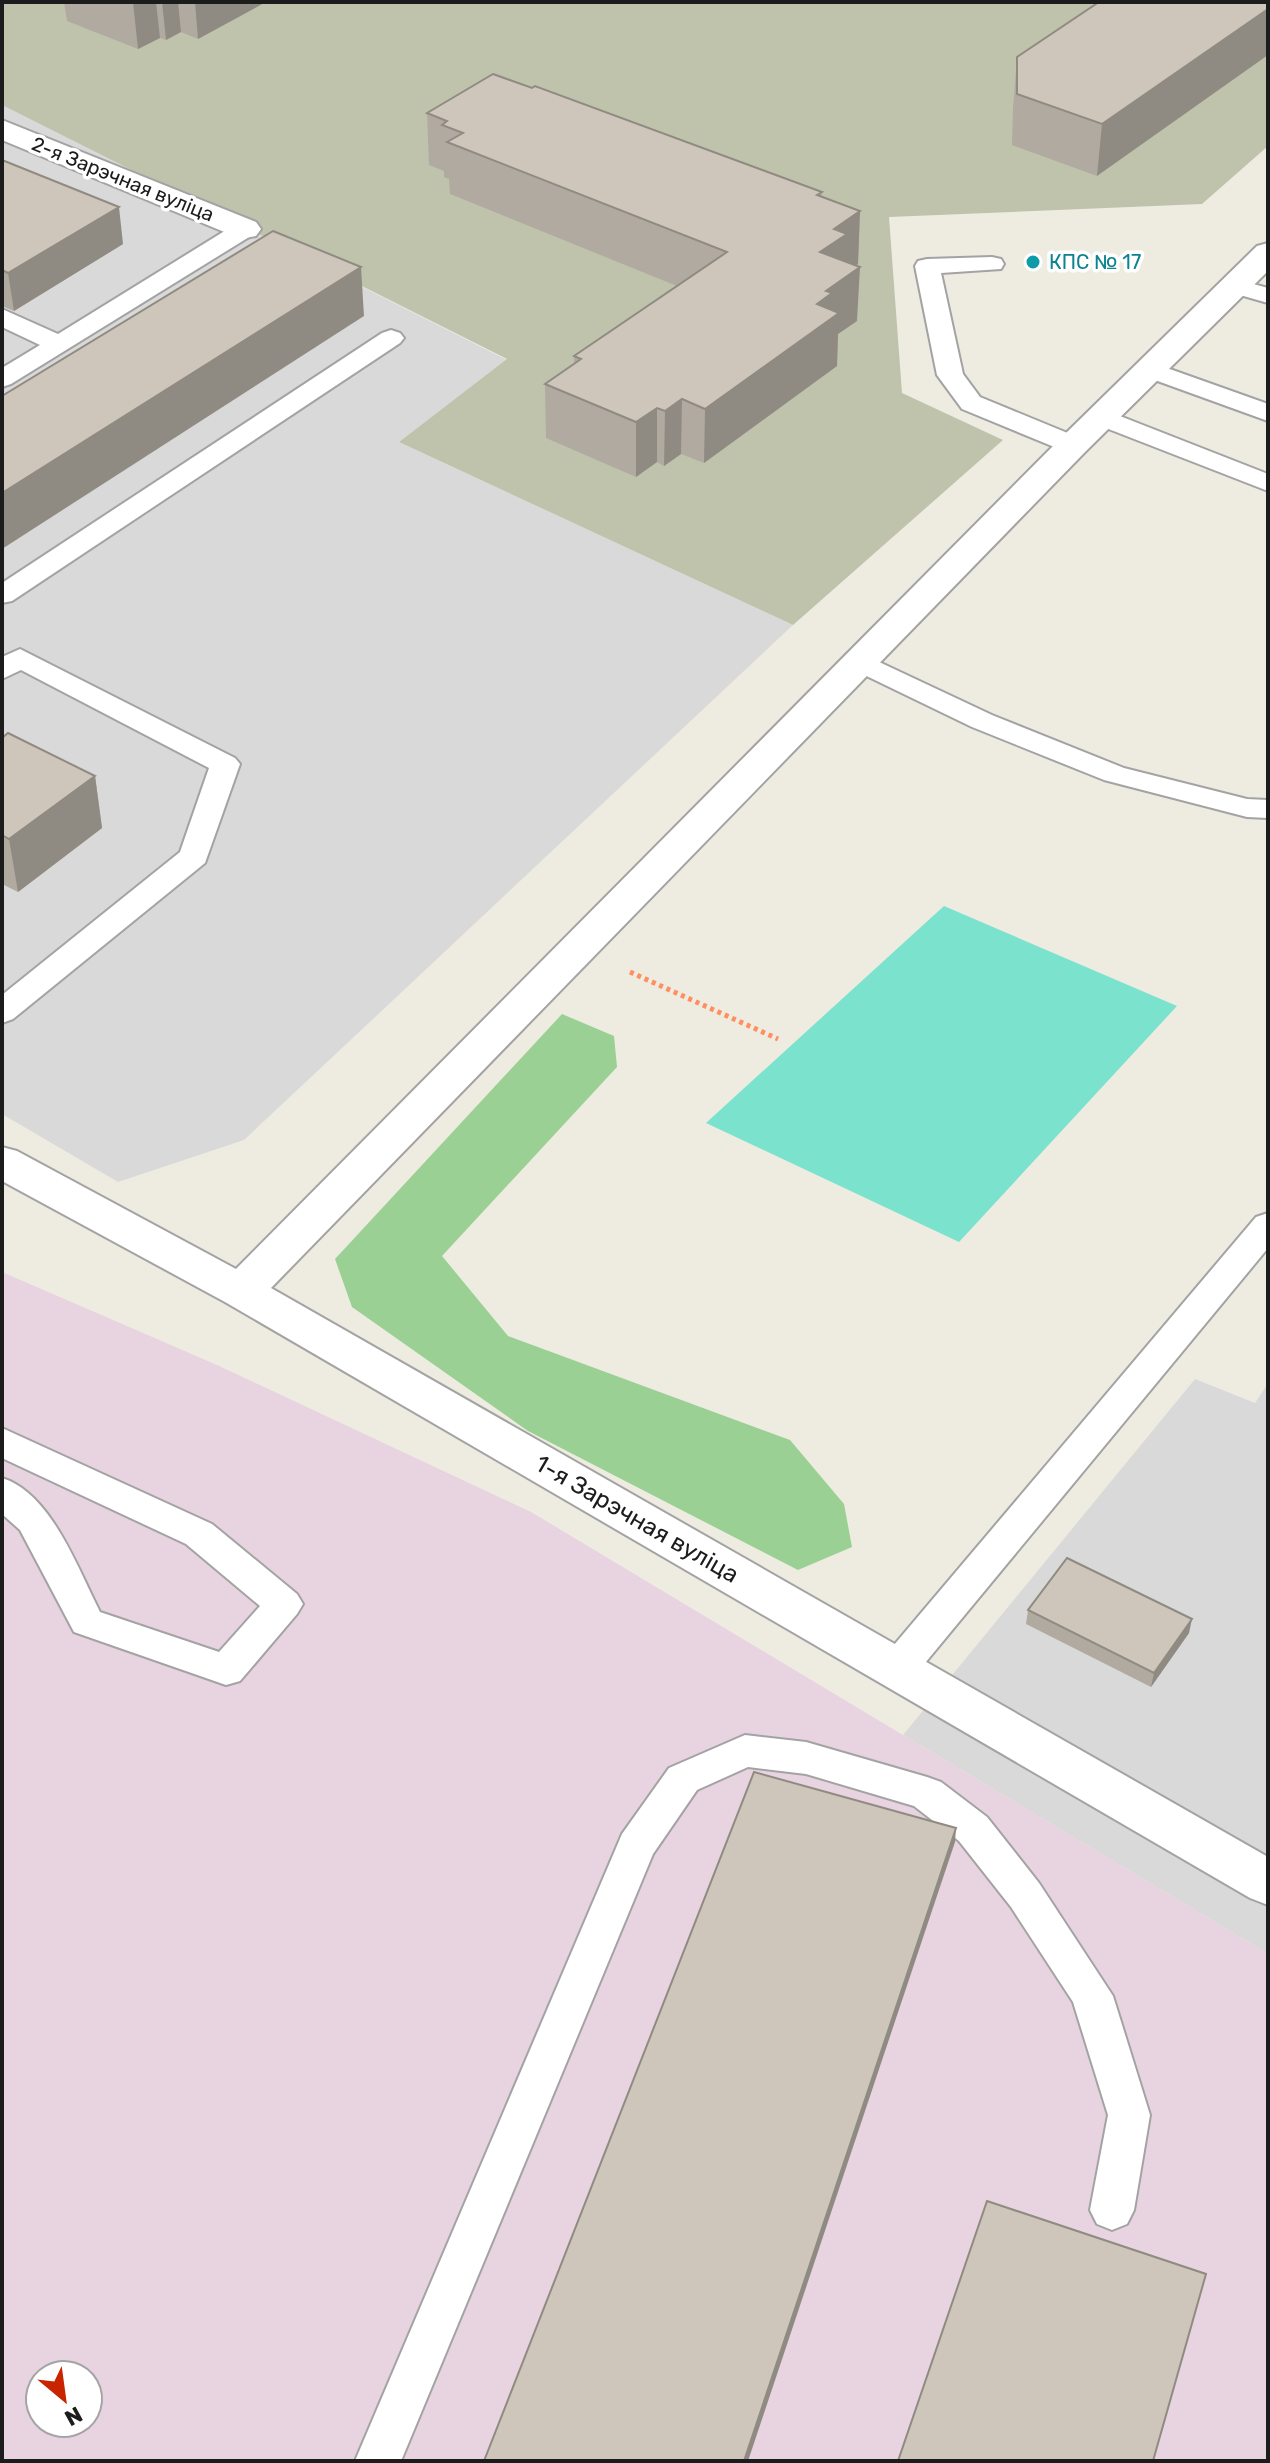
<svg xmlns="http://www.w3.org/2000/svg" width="1270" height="2463" viewBox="0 0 1270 2463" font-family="Rubik,sans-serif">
<rect width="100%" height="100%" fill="#eeece1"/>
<g fill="#dad9d9">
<polygon points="2,105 507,360 399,442 793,625 244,1140 118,1182 2,1114"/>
<polygon points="1195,1379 1255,1403 1268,1383 1268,1954 903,1735"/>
</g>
<path fill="#e8d3e0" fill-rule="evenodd" d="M2,1272l215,93 314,147 737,442v507h-1266zM40,2375h48v48h-48z"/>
<polygon fill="#bfc3ac" points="2,2 1268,2 1268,146 1202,204 889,217 902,393 1003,440 793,625 399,442 507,359 2,105"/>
<polygon fill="#9ad093" points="562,1014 614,1036 617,1067 442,1256 508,1336 790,1440 844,1504 852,1547 798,1570 528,1431 352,1307 335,1259"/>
<polygon fill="#7ae2cd" points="944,906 1177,1006 959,1242 706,1123"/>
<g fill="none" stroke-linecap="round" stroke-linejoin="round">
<defs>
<g id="lane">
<polygon points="245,222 254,224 257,229 254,234 11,384 2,387 2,368 40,345 2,327 2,309 58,334 236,224"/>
<polygon points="992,257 1001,259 1004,264 1001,269 941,273 963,374 980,397 1082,439 1086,445 1082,451 1064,451 962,409 937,375 915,266 918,261 927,259"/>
<polygon points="1235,279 1268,288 1268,303 1226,291 1223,286 1226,281"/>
<polygon points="391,330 400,333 404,338 400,343 12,601 2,603 2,583 382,333"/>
<polygon points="1150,362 1268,404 1268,421 1141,375 1137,370 1141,365"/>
<polygon points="1102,409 1268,474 1268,491 1093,423 1089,417 1093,411"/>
<polygon points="20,649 235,758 240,764 205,863 13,1019 2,1023 2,995 180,852 209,768 21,670 2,679 2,657"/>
<polygon points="860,653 992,715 1124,768 1247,799 1268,800 1268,818 1247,817 1104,780 972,727 850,668 846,662 850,656"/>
<polygon points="1268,1213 1268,1248 911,1680 897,1684 883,1680 878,1669 883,1658 1256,1217"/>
<path d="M2,1428l210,96 85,70 6,10 -6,10 -57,67 -14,4 -152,-53 -54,-102 -18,-16v-36c49,15 76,91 98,134l119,40 41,-46 -74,-62 -184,-86z"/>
<polygon points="745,1735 806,1742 927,1777 941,1782 987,1817 1039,1883 1113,1996 1150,2115 1134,2210 1127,2224 1112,2230 1097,2224 1090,2210 1108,2115 1073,2002 1011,1907 959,1841 914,1806 806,1774 748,1767 697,1790 653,1854 401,2461 355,2461 622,1834 669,1768"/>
</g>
<g id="street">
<polygon points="2,120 256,222 261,229 256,236 245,238 234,236 2,140"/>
<polygon points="1268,243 1268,271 1085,452 271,1288 1268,1857 1268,1905 1250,1898 225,1302 2,1181 2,1147 17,1151 236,1269 1061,438 1257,246"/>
</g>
</defs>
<use href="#lane" stroke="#a3a3a3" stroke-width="4"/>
<use href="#street" stroke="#a3a3a3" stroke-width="4"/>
<polyline stroke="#ff8e61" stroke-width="5" stroke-dasharray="4 4" stroke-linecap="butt" points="630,972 778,1039"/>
<use href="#lane" fill="#fff" fill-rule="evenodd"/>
<use href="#street" fill="#fff" fill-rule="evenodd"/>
</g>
<g fill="#b1aaa0">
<polygon points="64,2 266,2 198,39 181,32 166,40 160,38 138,49 67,21"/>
<polygon points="1268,2 1097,176 1012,145 1013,108 1017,57"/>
<polygon points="532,88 822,192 822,196 860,211 858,264 855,266 857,321 838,334 837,366 704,463 681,454 664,466 657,462 636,477 546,438 545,384 574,364 574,356 677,286 450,194 449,179 444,177 444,171 429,165 427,113"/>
<polygon points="2,160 123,244 14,311 2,306"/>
<polygon points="2,738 95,776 102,828 18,892 2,884"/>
<polygon points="1028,1610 1189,1633 1151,1687 1026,1624"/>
</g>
<g fill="#908b82">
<polygon points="133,2 156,2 160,38 138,49"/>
<polygon points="162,2 178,2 181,32 166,40"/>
<polygon points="195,2 266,2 198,39"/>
<polygon points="1268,9 1268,55 1097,176 1102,124"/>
<polygon points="119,207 123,244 14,311 8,273"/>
<polygon points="860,211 858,264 845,272 860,267 857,321 838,334 837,366 704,463 705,409 820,252 834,229"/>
<polygon points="361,267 364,316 2,549 2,493"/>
<polygon points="682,399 681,454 664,466 665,411"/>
<polygon points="657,408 657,462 636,477 636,422"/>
<polygon points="95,776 102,828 18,892 9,839"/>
<polygon points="1192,1619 1189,1633 1151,1687 1154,1673"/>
<polygon points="956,1828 955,1842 748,2461 744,2461"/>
</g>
<g fill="#cec6ba" stroke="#908b82" stroke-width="2">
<polygon points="1099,2 1268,2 1268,9 1102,124 1017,94 1017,57"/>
<polygon points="493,74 532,88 535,86 822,192 817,195 860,211 834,229 847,234 820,252 860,267 826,291 832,293 817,304 839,313 705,409 682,399 665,411 657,408 636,422 545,384 581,359 574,356 727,252 447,142 463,133 442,125 447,121 427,113"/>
<polygon points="2,160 119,207 8,273 2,270"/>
<polygon points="273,231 361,267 2,493 2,396"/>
<polygon points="8,733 95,776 9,839 2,835 2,738"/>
<polygon points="1067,1558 1192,1619 1154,1673 1028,1610"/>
<polygon points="754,1772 956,1828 744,2461 484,2461"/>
<polygon points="987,2201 1206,2274 1153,2461 898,2461"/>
</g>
<circle fill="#0f9aa8" stroke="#fff" stroke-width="3" cx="1033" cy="262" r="8"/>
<g text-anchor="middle" stroke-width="7" stroke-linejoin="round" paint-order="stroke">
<g font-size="20" fill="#1c1c1c" stroke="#fff">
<text transform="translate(123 179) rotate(22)" y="7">2-я Зарэчная вуліца</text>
</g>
<g font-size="20" fill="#0d838f" stroke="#fff" text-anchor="start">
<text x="1049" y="269">КПС № 17</text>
</g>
<g font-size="24" fill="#1c1c1c" stroke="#fff">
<text transform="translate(637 1519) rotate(30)" y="8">1-я Зарэчная вуліца</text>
</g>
</g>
<rect width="1270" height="2463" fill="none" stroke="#1c1c1c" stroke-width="8"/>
<g transform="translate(64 2399) rotate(151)"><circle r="38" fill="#ffffff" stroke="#a4a4a4" stroke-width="2"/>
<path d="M0-6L14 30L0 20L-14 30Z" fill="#c82400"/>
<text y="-12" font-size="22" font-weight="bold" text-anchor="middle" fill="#1c1c1c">N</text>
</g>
</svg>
